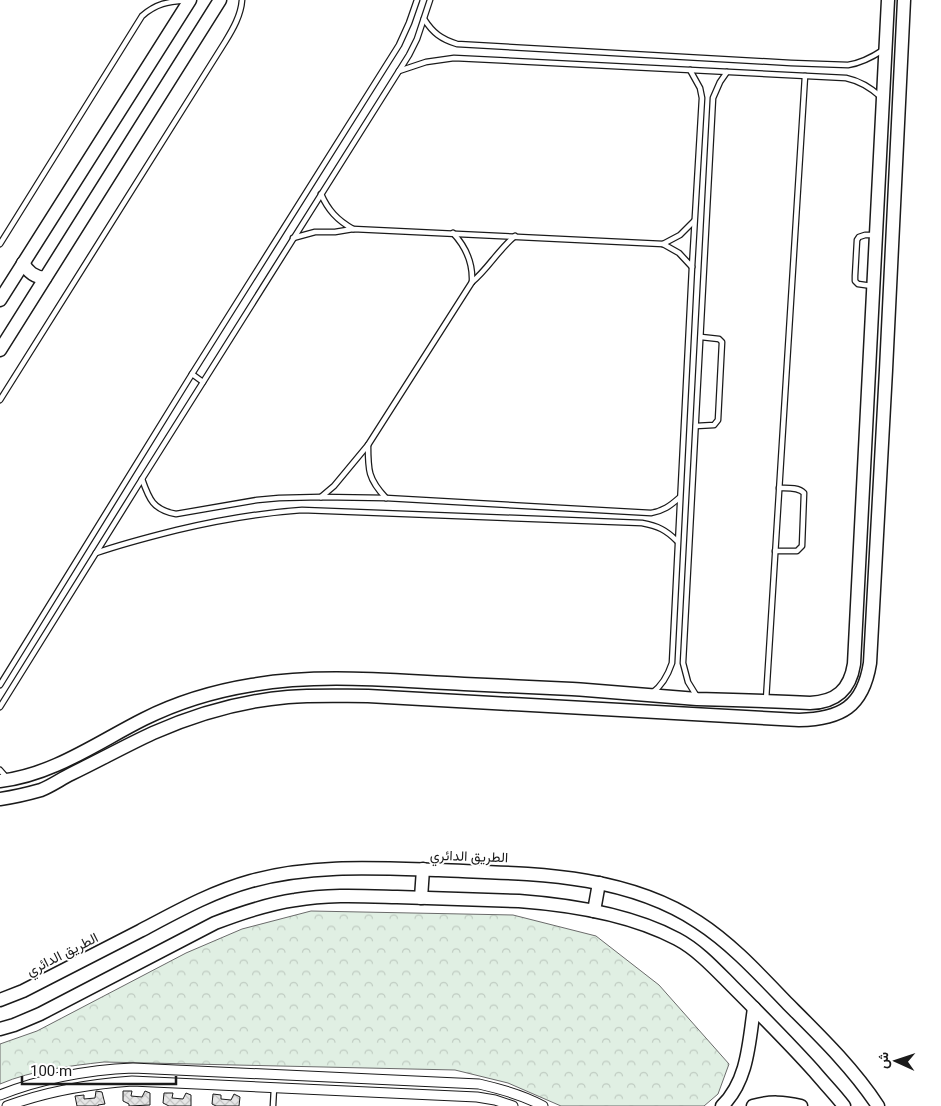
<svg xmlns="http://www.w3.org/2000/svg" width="941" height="1106" viewBox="0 0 941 1106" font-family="Roboto,Vazirmatn,sans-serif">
<defs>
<pattern id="forest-crowns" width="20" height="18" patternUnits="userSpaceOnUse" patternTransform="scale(1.25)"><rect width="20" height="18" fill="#e0efe3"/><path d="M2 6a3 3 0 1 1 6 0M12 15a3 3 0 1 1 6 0" fill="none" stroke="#c0ccc2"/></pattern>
<pattern id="building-cross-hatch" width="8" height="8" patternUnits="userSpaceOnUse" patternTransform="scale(1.25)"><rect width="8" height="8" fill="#e6e6e6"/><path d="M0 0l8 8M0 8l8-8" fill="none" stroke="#c5c5c5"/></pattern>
</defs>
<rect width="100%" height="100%" fill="#fff"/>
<path fill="url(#forest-crowns)" stroke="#6a6a6a" d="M311,911l202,4 83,21 63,49 70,79 -11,30 -14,12h-143l-53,-23 -53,-13 -351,-8c-35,4 -71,8 -104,22v-40l37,-13 149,-78 56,-24z"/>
<g fill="url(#building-cross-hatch)" stroke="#1a1a1a">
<polygon points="96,1091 102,1092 105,1104 98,1105 98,1106 77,1106 75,1096 84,1095 84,1099 95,1098"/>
<polygon points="123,1091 132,1091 131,1096 142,1097 145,1091 150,1093 150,1105 129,1106 129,1104 123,1101"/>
<polygon points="164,1093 173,1093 172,1098 183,1099 186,1093 191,1095 191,1106 169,1106 163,1103"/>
<polygon points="213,1094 221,1095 221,1099 231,1100 234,1094 240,1097 239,1106 216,1106 212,1104"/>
</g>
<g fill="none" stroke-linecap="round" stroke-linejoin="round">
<defs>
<g id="lane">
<path d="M424,19c9,14 17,20 33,25l334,19 57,2c13,-2 23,-7 35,-15"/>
<path d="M399,71l27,-9 28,-4 392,20c14,3 24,9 35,19"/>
<path d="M321,194c7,16 16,26 32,35"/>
<path d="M453,233c13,14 20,30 19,49"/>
<polyline points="293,238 315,232 335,232 353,229 663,244 679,253 692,267"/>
<path d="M0,244l142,-228c15,-13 26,-14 45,-16"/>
<polyline points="663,244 680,235 694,221"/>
<polyline points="872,286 858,284 855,281 855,276 857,240 859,237 865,235 875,235"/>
<polyline points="192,374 203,382"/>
<path d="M0,400l225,-358c8,-13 16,-27 17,-42"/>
<polyline points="696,426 714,425 718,420 722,342 719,339 701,337"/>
<path d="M368,445c0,25 0,34 18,53"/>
<path d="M142,479c7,20 11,31 34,35l81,-14 22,-2 42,-1 65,1 265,15c12,-2 19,-7 28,-15"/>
<path d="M321,497l13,-11 34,-41 104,-163c16,-13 26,-32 43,-46"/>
<path d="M775,551h22l5,-5 2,-53c-5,-6 -17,-5 -25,-5"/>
<path d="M96,553c26,-9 53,-16 81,-23 42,-10 82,-17 125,-20l340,13c16,3 24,7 35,18"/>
<polyline points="0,685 192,374 399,45 409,23 417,0"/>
<path d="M652,693c11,-8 16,-18 20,-30l20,-396 10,-169 -2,-10 -10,-18"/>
<polyline points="696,695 688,682 683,663 713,98 720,82 727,72"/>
<polyline points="766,700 805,76"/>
<polyline points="0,707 142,479 409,55 417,39 430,0"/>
<polyline points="0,770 7,778"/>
<polyline points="273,1106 274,1088"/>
</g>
<g id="street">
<path d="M0,1095c43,-17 87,-25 133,-27l346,16c22,5 44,11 64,22"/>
<path d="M7,1106c41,-15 82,-22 125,-25l345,16 18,3 18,6"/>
</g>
<g id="secondary">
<path d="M23,263c5,9 11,14 22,15"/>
<polyline points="0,300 190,0"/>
<polyline points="0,350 220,0"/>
<path d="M0,781c53,-6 98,-39 144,-62 34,-17 71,-28 108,-34 69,-12 142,-4 212,-1 36,2 72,3 108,5 42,3 84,7 125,10 38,1 75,2 113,4 26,-1 40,-13 44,-39l34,-664"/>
<path d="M0,799c14,-2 27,-5 41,-9 10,-4 20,-11 30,-16 27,-13 54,-28 82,-41 43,-19 88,-32 135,-36 26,-2 53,-1 80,-1l431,24c42,-1 64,-13 71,-57l16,-293 18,-370"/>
<polyline points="421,898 423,869"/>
<polyline points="594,911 599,883"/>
<path d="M0,1000l23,-9c39,-20 78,-40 117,-60 36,-19 71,-39 111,-50 60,-17 126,-13 188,-11 88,4 183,2 259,52 34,22 62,53 90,82 32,32 65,64 90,102"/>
<path d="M0,1029l14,-4 26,-11 175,-91c26,-10 52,-19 80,-23 34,-6 68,-4 102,-3 41,1 81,3 122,4 53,4 111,13 158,38 21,11 39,31 55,47 28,28 56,56 82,85 10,12 21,23 30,35"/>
<path d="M722,1106c26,-25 27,-64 32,-98"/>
<path d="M753,1106c17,-5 31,-4 48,0"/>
</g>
</defs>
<use href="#lane" stroke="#1a1a1a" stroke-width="7"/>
<use href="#street" stroke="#1a1a1a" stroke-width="11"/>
<use href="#secondary" stroke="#1a1a1a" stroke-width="15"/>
<use href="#lane" stroke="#fff" stroke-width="4.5"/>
<use href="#street" stroke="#fff" stroke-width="9"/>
<use href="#secondary" stroke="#fff" stroke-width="12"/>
</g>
<g text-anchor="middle" stroke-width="4" stroke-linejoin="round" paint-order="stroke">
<g font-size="14" fill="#1a1a1a" stroke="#fff">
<text transform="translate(469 856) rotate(2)" y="5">الطريق الدائري</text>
<text transform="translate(62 954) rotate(-27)" y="5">الطريق الدائري</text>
</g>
</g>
<g transform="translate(896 1061) rotate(273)" stroke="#ffffff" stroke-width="4" paint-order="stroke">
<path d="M0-4L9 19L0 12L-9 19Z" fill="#1a1a1a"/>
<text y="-8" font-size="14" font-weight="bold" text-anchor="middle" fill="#1a1a1a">ش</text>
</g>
<path d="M22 1076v8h154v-8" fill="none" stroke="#1a1a1a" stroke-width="2.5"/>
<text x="30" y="1076" font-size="15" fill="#1a1a1a" stroke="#ffffff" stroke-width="4" paint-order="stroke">100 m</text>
</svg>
